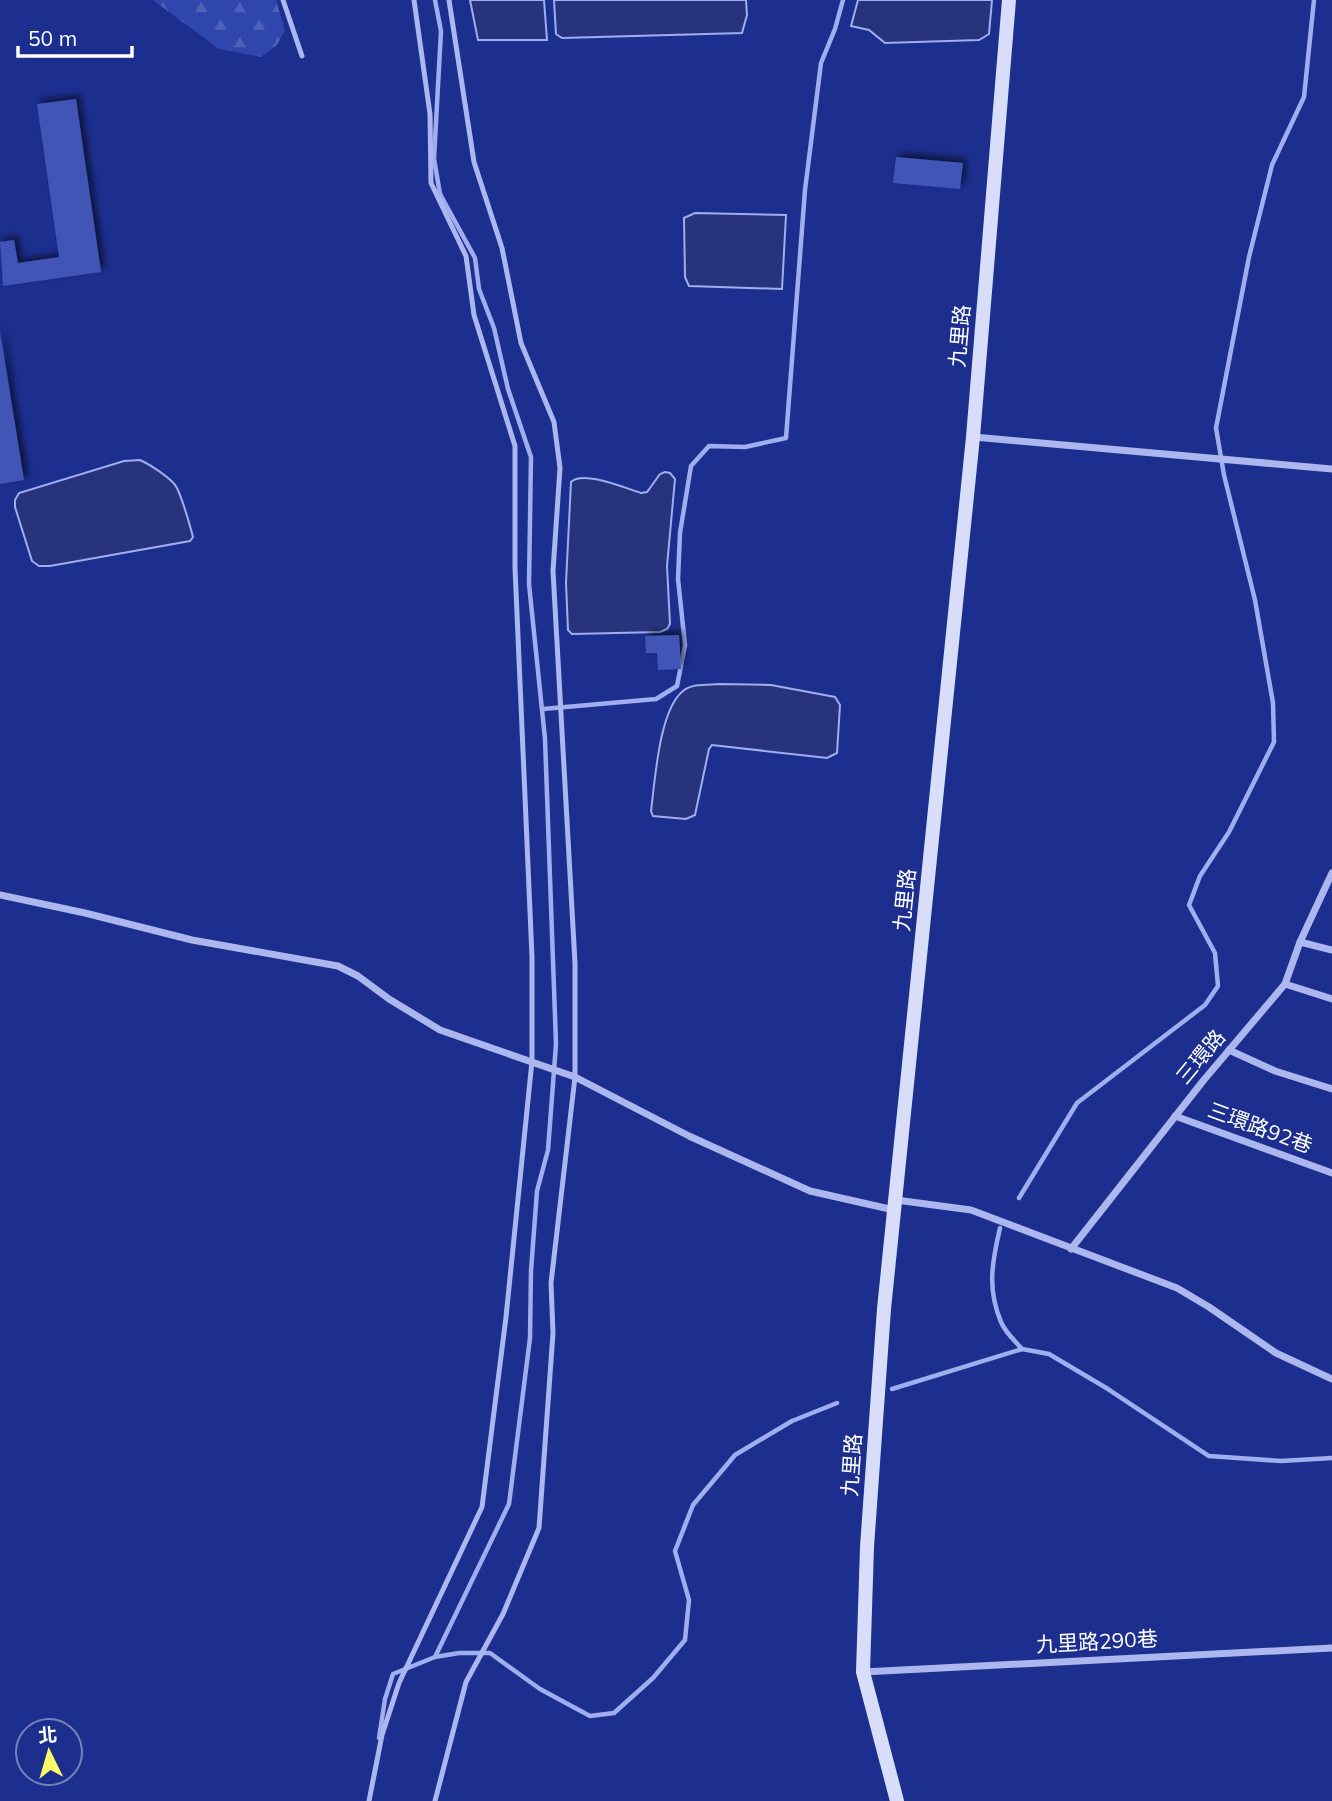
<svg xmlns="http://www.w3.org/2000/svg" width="1332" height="1801" viewBox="0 0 1332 1801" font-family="Mulish,'Noto Sans TC',sans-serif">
<defs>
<pattern id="forest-firs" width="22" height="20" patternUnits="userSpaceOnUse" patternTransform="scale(1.75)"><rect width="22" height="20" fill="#2f46ad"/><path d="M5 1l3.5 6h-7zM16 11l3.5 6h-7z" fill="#4e62b9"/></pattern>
<filter id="shadow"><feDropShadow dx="4" dy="-4" stdDeviation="3.5" flood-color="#0009"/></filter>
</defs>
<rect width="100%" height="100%" fill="#1c2f8f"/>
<polygon fill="url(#forest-firs)" points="153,0 276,0 285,30 277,45 261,57 219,49"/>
<g fill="#27347d" stroke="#9eaeef" stroke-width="2">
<polygon points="470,0 544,0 547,40 478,40"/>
<polygon points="554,0 746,0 747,15 742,33 562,38 556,34"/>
<polygon points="858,0 992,0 989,34 979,40 885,43 869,30 851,26"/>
<polygon points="695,213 786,215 782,289 689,286 685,277 684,218"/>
<path d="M140,460c9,4 33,19 37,28 6,13 12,34 16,49l-3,4 -140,25h-11l-7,-5 -17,-54v-7l4,-7 105,-32z"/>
<path d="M665,472l5,1 5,6 -8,87 3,58 -3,5 -7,3 -88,2 -4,-4 -2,-47 5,-101c12,-12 54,6 70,11l6,-1 13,-18z"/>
<path d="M720,684l51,1 64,12 5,8 -3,48 -10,5 -115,-13 -3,4 -14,66 -9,4 -33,-3 -2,-5c4,-30 8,-101 32,-120 9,-8 26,-6 37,-7z"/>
</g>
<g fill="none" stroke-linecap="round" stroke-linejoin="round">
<g stroke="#9eaeef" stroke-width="4.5">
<polyline points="435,0 441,31 434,159 440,194 475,258 479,289 494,328 508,389 531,457 529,584 545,739 556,1044 548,1150 537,1191 531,1271 530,1338 509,1504 435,1657"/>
<polyline points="543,709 656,699 677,686 685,645 678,579 680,533 691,466 709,446 745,447 786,438 805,190 821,63 835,29 843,0"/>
<polyline points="1019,1198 1077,1103 1205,1005 1218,986 1215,953 1189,905 1200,876 1229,832 1274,742 1273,703 1255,600 1224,475 1216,428 1249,257 1272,165 1304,97 1314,0"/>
<path d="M1000,1228c-8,34 -13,61 1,94 4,10 14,19 21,27"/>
<polyline points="892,1389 1022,1349 1049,1354 1108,1389 1209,1456 1281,1461 1332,1458"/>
<polyline points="379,1738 385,1699 393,1674 435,1657 459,1653 490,1653 540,1689 590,1716 614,1713 653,1678 685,1640 689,1600 675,1551 693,1505 735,1455 792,1421 837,1403"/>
</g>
</g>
<g fill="#4055b5" filter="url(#shadow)">
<polygon points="76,99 101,272 3,286 0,242 14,240 18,263 59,257 37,104"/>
<polygon points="896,157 963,163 960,189 893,183"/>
<polygon points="0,331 24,480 0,484"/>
<polygon points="679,635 681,669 658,670 657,653 646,653 645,636"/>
</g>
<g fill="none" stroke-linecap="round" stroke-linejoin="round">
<g stroke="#abb7ee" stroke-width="5">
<polyline points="283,0 302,56"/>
<polyline points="369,1801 382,1735 399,1683 482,1507 506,1317 532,1061 532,957 515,568 515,446 474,315 466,256 431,183 430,114 414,0"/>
<polyline points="435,1801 466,1682 503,1614 539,1528 553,1333 551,1283 575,1077 575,963 553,571 560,468 554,422 521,343 502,248 474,162 449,0"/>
</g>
<g stroke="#abb7ee" stroke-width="7">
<polyline points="974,437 1332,469"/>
<polyline points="0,895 85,913 192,940 338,966 358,976 389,999 440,1030 575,1077 689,1136 810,1191 894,1210"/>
<polyline points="1300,942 1332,950"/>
<polyline points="1285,984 1332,999"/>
<polyline points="1229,1050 1275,1071 1332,1089"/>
<polyline points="1175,1116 1332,1173"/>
<polyline points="896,1200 971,1210 1177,1288 1209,1307 1276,1353 1332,1379"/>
<polyline points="1071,1249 1203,1081 1285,984 1300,942 1332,873"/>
<polyline points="863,1672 1332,1648"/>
</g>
<polyline stroke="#d8ddfa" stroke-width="14" points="897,1801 863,1672 867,1547 884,1309 973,437 1009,0"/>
</g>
<g text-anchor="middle" stroke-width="5" stroke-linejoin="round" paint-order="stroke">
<g font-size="21" fill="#fff" stroke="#1c2f8f">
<text transform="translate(960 336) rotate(-85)" y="7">九里路</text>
<text transform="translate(905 900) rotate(-84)" y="7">九里路</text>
<text transform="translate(1201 1057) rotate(-50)" y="7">三環路</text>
<text transform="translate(1260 1128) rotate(20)" y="7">三環路92巷</text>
<text transform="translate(852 1465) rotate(-86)" y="7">九里路</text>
<text transform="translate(1097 1642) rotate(-3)" y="7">九里路290巷</text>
</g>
</g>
<g transform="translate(49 1752) rotate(355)"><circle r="33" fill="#1c2f8f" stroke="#7782bc" stroke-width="2"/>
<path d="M0-5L12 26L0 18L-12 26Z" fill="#fefb69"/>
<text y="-10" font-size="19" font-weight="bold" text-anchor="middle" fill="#ffffff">北</text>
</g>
<path d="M18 46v10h114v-10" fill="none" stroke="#ffffff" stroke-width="3.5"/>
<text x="28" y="46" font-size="21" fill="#ffffff" stroke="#1c2f8f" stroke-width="5" paint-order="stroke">50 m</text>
</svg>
